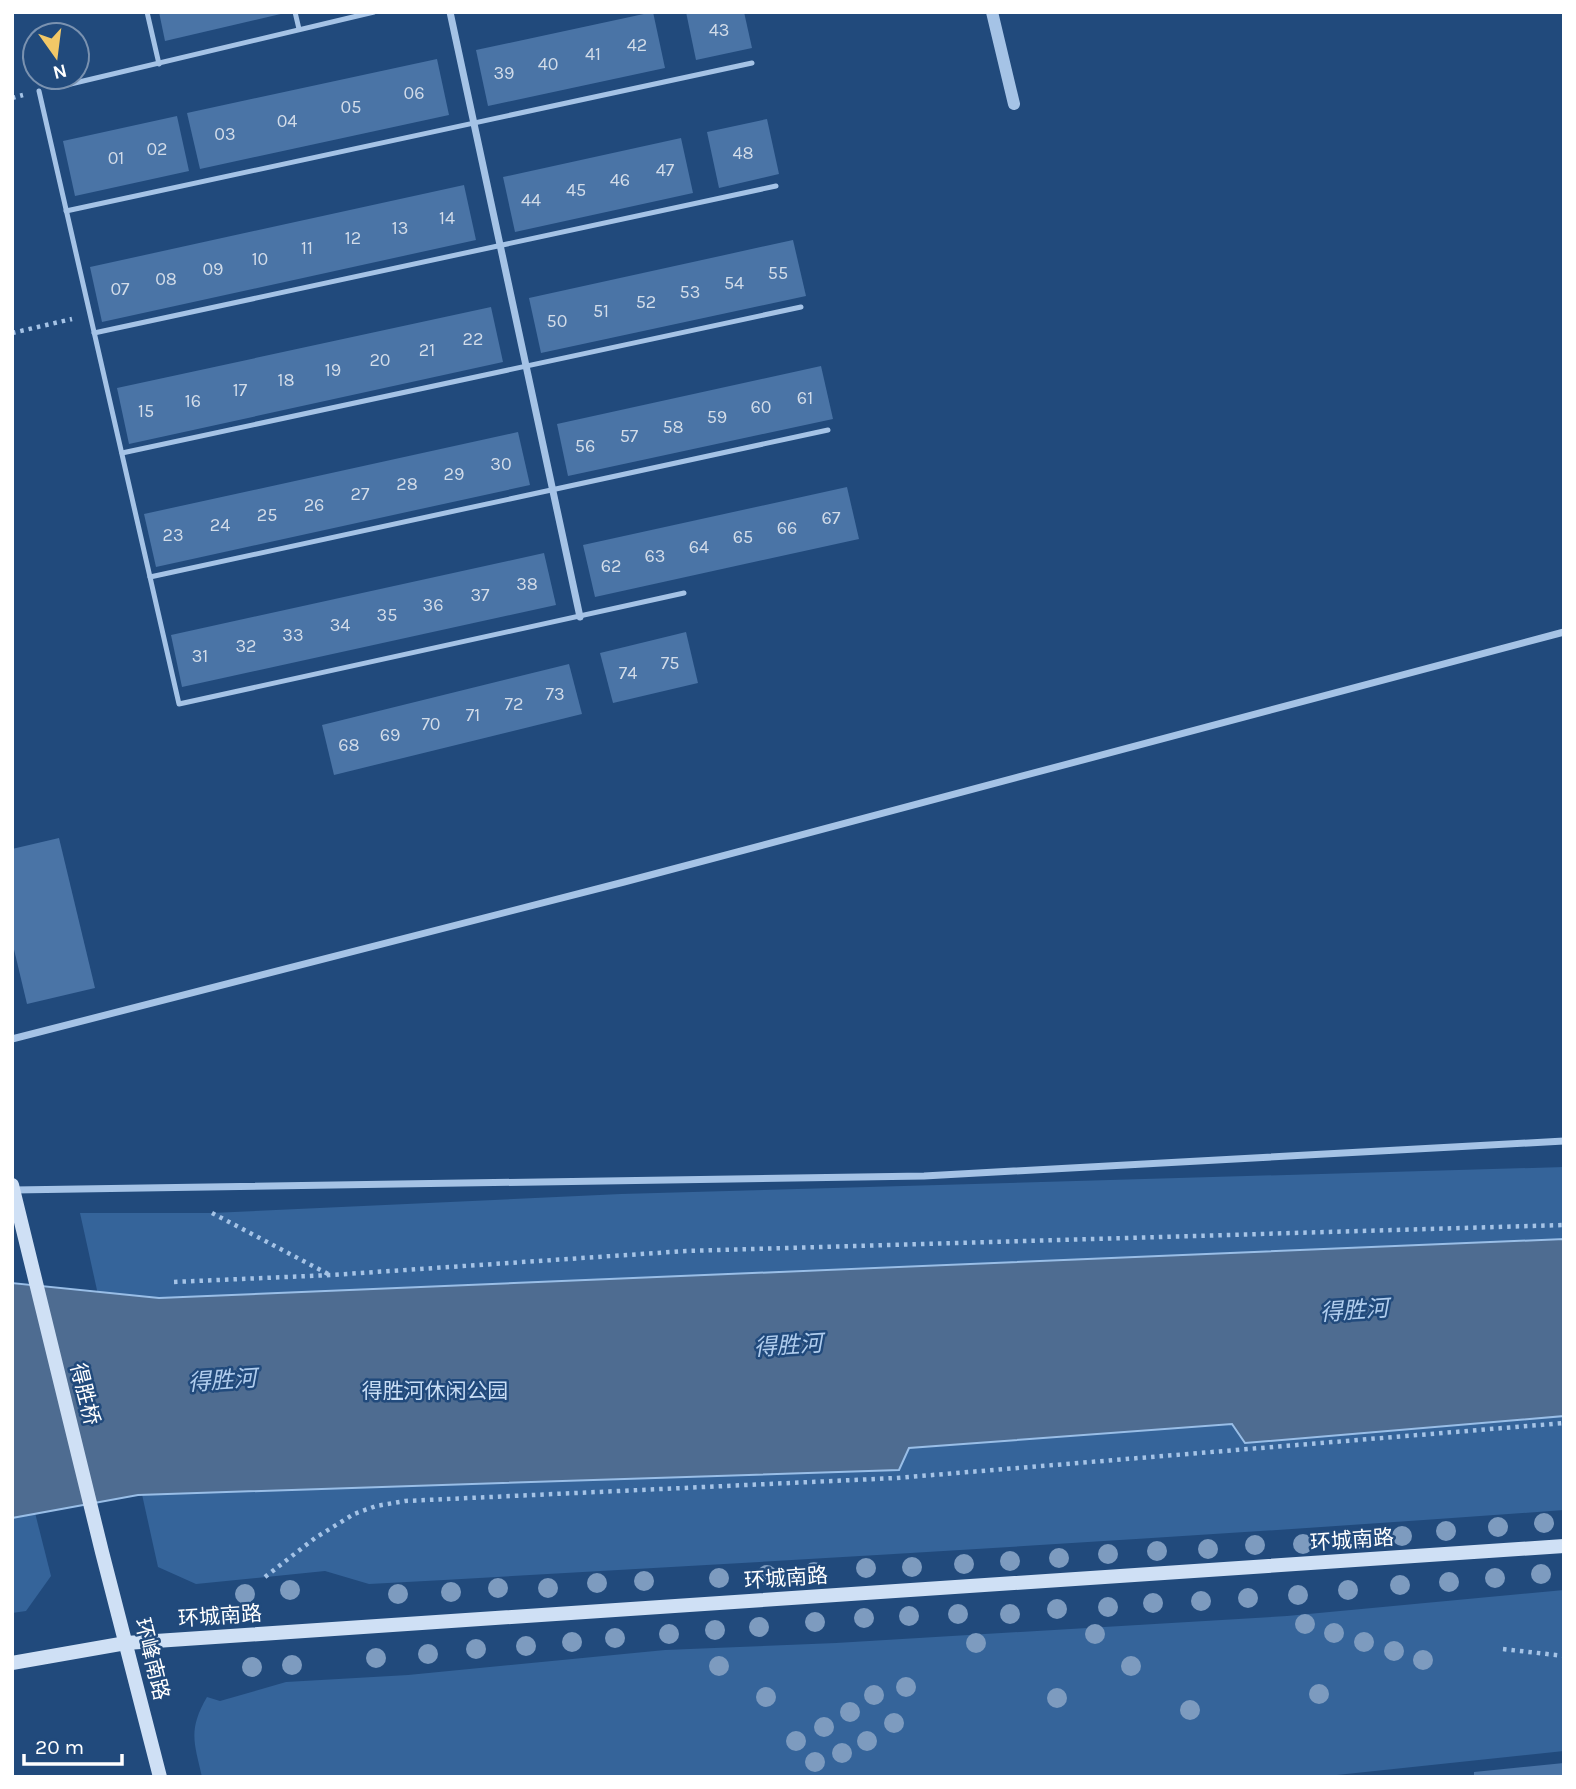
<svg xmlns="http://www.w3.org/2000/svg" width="1576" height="1789" viewBox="0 0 1576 1789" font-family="Karla,'Noto Sans SC',sans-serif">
<rect width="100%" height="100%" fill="#214a7c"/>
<g fill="#35649a">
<path d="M1564,1167v343c-398,29 -796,52 -1195,74l-44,-13 -129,13 -38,-17 -78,-354h132l409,-19z"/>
<polygon points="12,1422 51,1576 26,1611 12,1613"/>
<path d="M1564,1590v161l-246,26h-1116c-8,-35 -14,-47 5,-80l13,4 66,-19 122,-7 257,-25 171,-7 451,-27z"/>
</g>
<polygon fill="#4e6c91" stroke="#99bee7" stroke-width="2" points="1564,1239 1564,1416 1245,1443 1232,1424 909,1448 899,1470 138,1495 12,1518 12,1283 159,1298"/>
<g fill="#4a74a6">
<polygon points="159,12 285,12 285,13 165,41"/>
<polygon points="653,12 665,68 488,106 476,50"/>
<polygon points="686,12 744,12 752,48 696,60"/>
<polygon points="437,59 449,115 200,169 187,113"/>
<polygon points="177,116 189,171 75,196 63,141"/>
<polygon points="767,119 779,174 719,188 707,132"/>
<polygon points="681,138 693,193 515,232 503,177"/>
<polygon points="464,185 476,240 102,322 90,267"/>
<polygon points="793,240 806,296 541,353 529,298"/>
<polygon points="491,307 503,362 129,444 117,388"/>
<polygon points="821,366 833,419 568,476 557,424"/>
<polygon points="518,432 530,485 156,567 144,514"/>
<polygon points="847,487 859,539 595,597 583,545"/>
<polygon points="544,553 556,605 182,687 171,635"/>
<polygon points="686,632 698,683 613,703 600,653"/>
<polygon points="569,664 582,714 334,775 322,725"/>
<polygon points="59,838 95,988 27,1004 12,941 12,849"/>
<polygon points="1564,1763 1564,1777 1474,1777 1474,1772"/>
</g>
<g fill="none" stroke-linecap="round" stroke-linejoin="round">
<g stroke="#a5c3e6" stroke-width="4.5" stroke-dasharray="3.5 5" stroke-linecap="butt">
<polyline points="12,98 23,95"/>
<polyline points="12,333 72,319"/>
<polyline points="212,1213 330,1275"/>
<polyline points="174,1282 331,1275 686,1251 1564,1225"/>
<polyline points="265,1577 315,1538 354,1514 376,1506 405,1501 896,1478 1564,1423"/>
<polyline points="1503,1649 1564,1656"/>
</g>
<g stroke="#a5c3e6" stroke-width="5">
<polyline points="147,12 159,64"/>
<polyline points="295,12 299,29"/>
<polyline points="58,87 374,12"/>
<polyline points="39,91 179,704 684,593"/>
<polyline points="66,211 752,63"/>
<polyline points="94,333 776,186"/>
<polyline points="122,453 801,307"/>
<polyline points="150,577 828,430"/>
</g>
<g stroke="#a5c3e6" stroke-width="7">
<polyline points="450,12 580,617"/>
<polyline points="12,1039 624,882 1564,632"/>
<polyline points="14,1190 924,1176 1564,1141"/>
</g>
<polyline stroke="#a5c3e6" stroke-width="12" points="992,12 1014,104"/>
<g stroke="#cfe0f5" stroke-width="14">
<polyline points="12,1185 102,1552 160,1777"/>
<polyline points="12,1663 126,1643 1564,1546"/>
</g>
</g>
<g fill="#7d9bbf">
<circle cx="1544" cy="1523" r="10"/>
<circle cx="1498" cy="1527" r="10"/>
<circle cx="1446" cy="1531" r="10"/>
<circle cx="1402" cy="1536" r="10"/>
<circle cx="1355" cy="1540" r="10"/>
<circle cx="1303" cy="1544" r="10"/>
<circle cx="1255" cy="1545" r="10"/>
<circle cx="1208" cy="1549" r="10"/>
<circle cx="1157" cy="1551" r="10"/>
<circle cx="1108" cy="1554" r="10"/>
<circle cx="1059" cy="1558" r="10"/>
<circle cx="1010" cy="1561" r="10"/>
<circle cx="964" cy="1564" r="10"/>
<circle cx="912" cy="1567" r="10"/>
<circle cx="866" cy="1568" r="10"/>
<circle cx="814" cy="1572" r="10"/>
<circle cx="1541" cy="1574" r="10"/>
<circle cx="767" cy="1575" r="10"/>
<circle cx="719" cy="1578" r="10"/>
<circle cx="1495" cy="1578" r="10"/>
<circle cx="644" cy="1581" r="10"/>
<circle cx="1449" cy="1582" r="10"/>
<circle cx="597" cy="1583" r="10"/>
<circle cx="1400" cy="1585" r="10"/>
<circle cx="498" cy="1588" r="10"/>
<circle cx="548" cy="1588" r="10"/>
<circle cx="290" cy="1590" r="10"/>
<circle cx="1348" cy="1590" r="10"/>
<circle cx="451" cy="1592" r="10"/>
<circle cx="245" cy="1594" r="10"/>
<circle cx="398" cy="1594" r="10"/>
<circle cx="1298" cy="1595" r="10"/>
<circle cx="1248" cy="1598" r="10"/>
<circle cx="1201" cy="1601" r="10"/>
<circle cx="1153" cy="1603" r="10"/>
<circle cx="1108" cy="1607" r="10"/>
<circle cx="1057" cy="1609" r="10"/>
<circle cx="958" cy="1614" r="10"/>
<circle cx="1010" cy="1614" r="10"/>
<circle cx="909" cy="1616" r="10"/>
<circle cx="864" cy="1618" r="10"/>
<circle cx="815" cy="1622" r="10"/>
<circle cx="1305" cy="1624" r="10"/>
<circle cx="759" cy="1627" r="10"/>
<circle cx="715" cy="1630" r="10"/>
<circle cx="1334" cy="1633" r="10"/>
<circle cx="669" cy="1634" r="10"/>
<circle cx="1095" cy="1634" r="10"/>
<circle cx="615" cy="1638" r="10"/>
<circle cx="572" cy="1642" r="10"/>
<circle cx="1364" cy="1642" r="10"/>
<circle cx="976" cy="1643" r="10"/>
<circle cx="526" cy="1646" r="10"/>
<circle cx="476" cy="1649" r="10"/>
<circle cx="1394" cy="1651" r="10"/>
<circle cx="428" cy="1654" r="10"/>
<circle cx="376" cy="1658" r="10"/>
<circle cx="1423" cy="1660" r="10"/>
<circle cx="292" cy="1665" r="10"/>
<circle cx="719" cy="1666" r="10"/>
<circle cx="1131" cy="1666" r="10"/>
<circle cx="252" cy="1667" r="10"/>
<circle cx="906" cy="1687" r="10"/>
<circle cx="1319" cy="1694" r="10"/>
<circle cx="874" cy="1695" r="10"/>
<circle cx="766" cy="1697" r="10"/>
<circle cx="1057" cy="1698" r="10"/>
<circle cx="1190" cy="1710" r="10"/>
<circle cx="850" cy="1712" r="10"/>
<circle cx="894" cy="1723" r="10"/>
<circle cx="824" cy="1727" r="10"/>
<circle cx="796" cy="1741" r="10"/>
<circle cx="867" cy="1741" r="10"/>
<circle cx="842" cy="1753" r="10"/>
<circle cx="815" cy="1762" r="10"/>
</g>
<g text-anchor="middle" stroke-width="5" stroke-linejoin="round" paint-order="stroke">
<g font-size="18" fill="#d2dce9">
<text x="719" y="36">43</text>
<text x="637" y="51">42</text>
<text x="593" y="60">41</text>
<text x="548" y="70">40</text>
<text x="504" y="79">39</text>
<text x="414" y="99">06</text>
<text x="351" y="113">05</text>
<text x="287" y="127">04</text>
<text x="225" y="140">03</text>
<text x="157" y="155">02</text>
<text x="743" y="159">48</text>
<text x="116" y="164">01</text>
<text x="665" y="176">47</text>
<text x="620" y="186">46</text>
<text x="576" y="196">45</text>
<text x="531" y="206">44</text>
<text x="447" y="224">14</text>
<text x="400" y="234">13</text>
<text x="353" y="244">12</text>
<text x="307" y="254">11</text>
<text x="260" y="265">10</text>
<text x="213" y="275">09</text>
<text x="778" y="279">55</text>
<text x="166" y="285">08</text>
<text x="734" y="289">54</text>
<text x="120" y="295">07</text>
<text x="690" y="298">53</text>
<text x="646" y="308">52</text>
<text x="601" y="317">51</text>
<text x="557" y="327">50</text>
<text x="473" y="345">22</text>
<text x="427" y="356">21</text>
<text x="380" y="366">20</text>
<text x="333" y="376">19</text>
<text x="286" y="386">18</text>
<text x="240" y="396">17</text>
<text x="805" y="404">61</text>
<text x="193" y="407">16</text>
<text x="761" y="413">60</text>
<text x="146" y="417">15</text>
<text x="717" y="423">59</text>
<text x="673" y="433">58</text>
<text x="629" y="442">57</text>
<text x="585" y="452">56</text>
<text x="501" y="470">30</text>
<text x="454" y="480">29</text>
<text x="407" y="490">28</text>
<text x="360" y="500">27</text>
<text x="314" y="511">26</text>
<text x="267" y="521">25</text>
<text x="831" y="524">67</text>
<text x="220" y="531">24</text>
<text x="787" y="534">66</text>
<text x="173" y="541">23</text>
<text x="743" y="543">65</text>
<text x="699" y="553">64</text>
<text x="655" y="562">63</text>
<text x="611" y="572">62</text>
<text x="527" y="590">38</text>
<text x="480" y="601">37</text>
<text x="433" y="611">36</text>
<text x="387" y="621">35</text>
<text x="340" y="631">34</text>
<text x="293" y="641">33</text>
<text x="246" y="652">32</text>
<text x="200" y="662">31</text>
<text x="670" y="669">75</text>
<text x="628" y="679">74</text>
<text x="555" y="700">73</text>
<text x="514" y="710">72</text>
<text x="473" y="721">71</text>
<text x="431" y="730">70</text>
<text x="390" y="741">69</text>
<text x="349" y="751">68</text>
</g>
<g font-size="21" fill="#c8ddf5" stroke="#214a7c">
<text x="435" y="1398">得胜河休闲公园</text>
</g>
<g font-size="21" fill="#fff" stroke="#214a7c">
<text transform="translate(85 1394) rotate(76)" y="7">得胜桥</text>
<text transform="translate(1352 1540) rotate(-4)" y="7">环城南路</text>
<text transform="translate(786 1578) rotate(-4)" y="7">环城南路</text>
<text transform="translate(220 1616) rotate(-4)" y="7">环城南路</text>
<text transform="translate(152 1659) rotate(76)" y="7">环峰南路</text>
</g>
<g font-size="23" font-style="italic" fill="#b0cdee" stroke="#214a7c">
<text transform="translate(1354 1310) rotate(-4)" y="8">得胜河</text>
<text transform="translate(788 1345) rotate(-4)" y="8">得胜河</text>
<text transform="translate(222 1380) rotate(-4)" y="8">得胜河</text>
</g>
</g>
<rect width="1576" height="1789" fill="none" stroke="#ffffff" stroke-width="28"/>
<g transform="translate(56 56) rotate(166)"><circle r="33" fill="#214a7c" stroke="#7a92b0" stroke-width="2"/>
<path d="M0-5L12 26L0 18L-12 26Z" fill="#f2c867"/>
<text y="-10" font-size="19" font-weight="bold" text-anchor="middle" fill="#ffffff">N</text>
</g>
<path d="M24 1754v10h98v-10" fill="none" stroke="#ffffff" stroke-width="3.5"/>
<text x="35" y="1754" font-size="21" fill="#ffffff" stroke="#214a7c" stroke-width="5" paint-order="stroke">20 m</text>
</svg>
